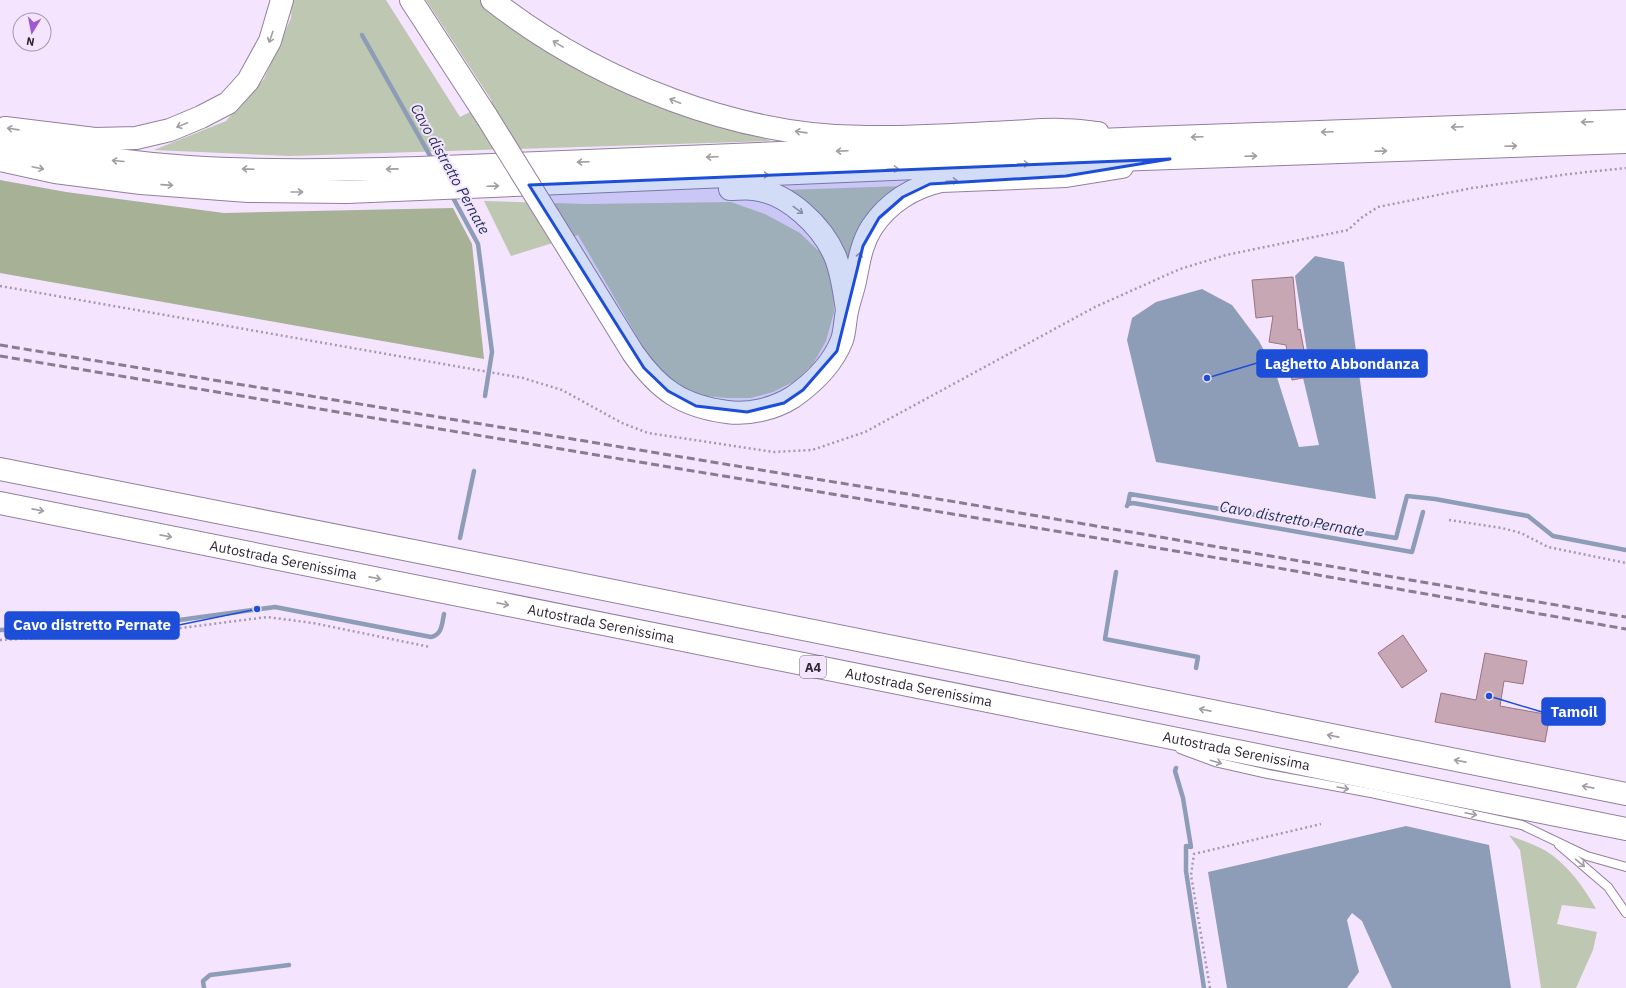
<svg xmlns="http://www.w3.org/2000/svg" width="1626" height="988" viewBox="0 0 1626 988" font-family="'IBM Plex Sans',sans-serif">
<rect width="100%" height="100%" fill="#f5e4fd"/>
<g fill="#bec7b2">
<polygon points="292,0 386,0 460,117 492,101 426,0 481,0 619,88 771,141 289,156 154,150 226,121 264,79 291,18"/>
<polygon points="904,186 848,264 784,190"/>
<polygon points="484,201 586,204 731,202 765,214 800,233 828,260 833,286 834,312 826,341 813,364 795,381 773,392 751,398 728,398 706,396 687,389 669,378 653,364 578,235 511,256"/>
<path d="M1509,835c12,5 26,10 37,16 22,14 38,36 50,58l-34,-4 -5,19 40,8 -4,18 -17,38h-35l-21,-138z"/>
</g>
<polygon fill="#a6b195" points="0,180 66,192 224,213 453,208 472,244 484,359 0,273"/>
<g fill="#8e9db7">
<polygon points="1315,256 1344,262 1376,499 1156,462 1127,340 1132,318 1156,302 1202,289 1232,305 1259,341 1276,374 1299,447 1319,445 1303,378 1311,376 1295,276"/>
<polygon points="1406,826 1489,845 1511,988 1392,988 1362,921 1352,913 1347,920 1359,972 1347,988 1227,988 1208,872"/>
</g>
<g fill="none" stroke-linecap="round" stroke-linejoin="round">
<g stroke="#8e9db7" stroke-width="4.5">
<polyline points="362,35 433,161"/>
<polyline points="451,194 478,244 492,352 485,396"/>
<polyline points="1128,504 1130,494 1396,538 1407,496 1435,499 1528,516 1553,536 1626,550"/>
<polyline points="1127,506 1128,504 1133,503 1412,552 1423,512"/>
<polyline points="460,538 474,471"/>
<polyline points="1116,572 1105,639 1198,657 1196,668"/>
<path d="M0,630l99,-2 51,-4 125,-17 156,30c11,-2 11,-13 13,-23"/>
<polyline points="1176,768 1175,771 1183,798 1191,847 1186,846 1186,871 1204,988"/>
<polyline points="204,988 203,981 210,975 289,965"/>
</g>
</g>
<g fill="#c7a7b3" stroke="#977482">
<polygon points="1293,277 1298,330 1300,329 1309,377 1292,380 1286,345 1269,342 1273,316 1256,318 1252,280"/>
<polygon points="1403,635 1427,671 1402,688 1378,653"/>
<polygon points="1485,653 1527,661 1523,684 1504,681 1500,706 1550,715 1545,742 1435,722 1441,693 1476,700"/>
</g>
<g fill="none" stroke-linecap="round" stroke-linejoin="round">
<defs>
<g id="lane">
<polyline points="1180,749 1215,762 1268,774 1371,793 1522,825 1587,856 1626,867"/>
<polyline points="1559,845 1608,887 1626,913"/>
</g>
<g id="primary">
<polyline points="411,0 487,117"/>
<path d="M492,0c105,82 251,140 385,137 45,0 90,-3 135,-5 17,-1 34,-3 51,-2 12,0 24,2 35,3"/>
<path d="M549,217l84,136c26,37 49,53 94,59 22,3 47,-3 66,-15 20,-14 40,-34 49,-57 3,-9 3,-20 5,-29 2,-10 6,-20 8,-30 4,-19 6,-37 17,-54 16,-24 41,-40 69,-46l125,-5 56,-9"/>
</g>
<g id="highway">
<polyline points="5,128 95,139 136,138 170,130 201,117 228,103 248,81 270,41 282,0"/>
<path d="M0,142c63,10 126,21 189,25 77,5 154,3 230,1l728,-30 479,-17"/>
<polyline points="0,160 55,172 141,183 248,191 347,192 1058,162 1626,142"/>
<path d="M730,189c8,0 16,-1 24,0 34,4 68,37 81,67 7,17 9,35 12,54"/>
<polyline points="0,469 449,558 1626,794"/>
<path id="s1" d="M0,503l1626,326"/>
</g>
</defs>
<use href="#lane" stroke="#92809c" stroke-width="10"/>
<use href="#primary" stroke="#92809c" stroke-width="24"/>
<use href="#highway" stroke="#92809c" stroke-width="24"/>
<g stroke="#a699ad" stroke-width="2.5" stroke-dasharray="2 3" stroke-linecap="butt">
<polyline points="0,286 523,378 562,390 622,423 648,433 773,452 812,450 865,432 1095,307 1180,269 1226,255 1348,230 1361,218 1378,207 1472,188 1569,174 1626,168"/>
<polyline points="1449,520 1502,528 1521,533 1548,547 1626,563"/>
<polyline points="0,640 158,631 267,617 313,623 430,647"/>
<polyline points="1210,988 1191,875 1194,854 1321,824"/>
</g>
<use href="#lane" stroke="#fff" stroke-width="8"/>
<use href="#primary" stroke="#fff" stroke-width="22"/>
<use href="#highway" stroke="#fff" stroke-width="22"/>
<g stroke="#887c8e" stroke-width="3" stroke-dasharray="8 4" stroke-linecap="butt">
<polyline points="0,345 962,503 1626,617"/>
<polyline points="0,356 1272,567 1626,629"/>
</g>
<defs>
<polyline id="primary-bridge" points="487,117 549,217"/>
</defs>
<use href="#primary-bridge" stroke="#92809c" stroke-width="24" stroke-linecap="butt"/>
<use href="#primary-bridge" stroke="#fff" stroke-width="22"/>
</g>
<defs><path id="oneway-shaft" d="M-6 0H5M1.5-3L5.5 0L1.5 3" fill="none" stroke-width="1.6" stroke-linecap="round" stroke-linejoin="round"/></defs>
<g stroke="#a19da3">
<use href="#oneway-shaft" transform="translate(271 37) rotate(109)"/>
<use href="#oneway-shaft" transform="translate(558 44) rotate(-149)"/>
<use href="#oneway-shaft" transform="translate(675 101) rotate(-158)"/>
<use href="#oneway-shaft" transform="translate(1587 122) rotate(178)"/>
<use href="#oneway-shaft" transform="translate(182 125) rotate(158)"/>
<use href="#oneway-shaft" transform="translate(1457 127) rotate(178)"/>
<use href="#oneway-shaft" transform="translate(13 129) rotate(-172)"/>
<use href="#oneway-shaft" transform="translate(801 132) rotate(-172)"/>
<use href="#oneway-shaft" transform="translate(1327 132) rotate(178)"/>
<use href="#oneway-shaft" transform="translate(1197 137) rotate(178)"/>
<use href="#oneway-shaft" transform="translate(1511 146) rotate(-2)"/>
<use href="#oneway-shaft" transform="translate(842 151) rotate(178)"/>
<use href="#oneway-shaft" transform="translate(1381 151) rotate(-2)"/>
<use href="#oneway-shaft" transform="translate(1251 156) rotate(-2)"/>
<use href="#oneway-shaft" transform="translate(712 157) rotate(178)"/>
<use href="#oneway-shaft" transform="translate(118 161) rotate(-175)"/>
<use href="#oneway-shaft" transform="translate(583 162) rotate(178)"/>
<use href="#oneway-shaft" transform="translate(1023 164) rotate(-2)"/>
<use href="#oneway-shaft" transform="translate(38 168) rotate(12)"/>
<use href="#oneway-shaft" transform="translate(248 169) rotate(-178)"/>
<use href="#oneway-shaft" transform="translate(392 169) rotate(179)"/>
<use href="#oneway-shaft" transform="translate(893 169) rotate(-2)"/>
<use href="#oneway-shaft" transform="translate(763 175) rotate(-2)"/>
<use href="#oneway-shaft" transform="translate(952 181) rotate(-2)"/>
<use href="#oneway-shaft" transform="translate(167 185) rotate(4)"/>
<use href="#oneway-shaft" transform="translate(493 186) rotate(-2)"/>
<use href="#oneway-shaft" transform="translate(297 192)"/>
<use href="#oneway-shaft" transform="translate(798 210) rotate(36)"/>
<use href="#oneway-shaft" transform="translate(859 258) rotate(-77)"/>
<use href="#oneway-shaft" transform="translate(38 510) rotate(11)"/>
<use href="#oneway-shaft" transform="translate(166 536) rotate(11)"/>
<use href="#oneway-shaft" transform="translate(375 578) rotate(11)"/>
<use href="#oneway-shaft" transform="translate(503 604) rotate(11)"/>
<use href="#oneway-shaft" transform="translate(1205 710) rotate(-169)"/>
<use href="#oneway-shaft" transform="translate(1333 736) rotate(-169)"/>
<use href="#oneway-shaft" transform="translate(1460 761) rotate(-169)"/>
<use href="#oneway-shaft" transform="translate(1216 762) rotate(16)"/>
<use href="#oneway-shaft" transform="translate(1588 787) rotate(-169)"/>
<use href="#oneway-shaft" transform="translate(1343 788) rotate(10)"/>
<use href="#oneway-shaft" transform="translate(1471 814) rotate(12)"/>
<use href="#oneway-shaft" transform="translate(1580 863) rotate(40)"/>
</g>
<path fill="#1d4ed8" fill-opacity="0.2" stroke="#1d4ed8" stroke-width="3" stroke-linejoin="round" d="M1170,159l-104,17 -136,8 -27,13 -24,21 -16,28 -26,105 -34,39 -19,13 -37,9 -51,-6 -28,-15 -24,-23 -115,-183z"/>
<g text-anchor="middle" stroke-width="4" stroke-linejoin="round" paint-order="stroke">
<rect fill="#f5e4fd" stroke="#6a5f6f" stroke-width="1" x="800" y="656" width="26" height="22" rx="3"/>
<g font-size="13" font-weight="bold" fill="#2e2632">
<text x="813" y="672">A4</text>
</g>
<g font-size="14" fill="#2e2632" stroke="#f5e4fd">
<text dy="5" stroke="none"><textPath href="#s1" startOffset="289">Autostrada Serenissima</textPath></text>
<text dy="5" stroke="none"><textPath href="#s1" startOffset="613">Autostrada Serenissima</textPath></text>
<text dy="5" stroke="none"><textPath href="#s1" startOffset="937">Autostrada Serenissima</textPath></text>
<text dy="5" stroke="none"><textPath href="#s1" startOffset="1261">Autostrada Serenissima</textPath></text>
</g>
<g font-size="15" font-style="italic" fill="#1c3156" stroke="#f5e4fd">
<text transform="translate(450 169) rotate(61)" y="5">Cavo distretto Pernate</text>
<text transform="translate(1292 519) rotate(10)" y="5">Cavo distretto Pernate</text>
</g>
</g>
<path fill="none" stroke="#1d4ed8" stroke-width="1.5" d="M1207 378L1257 363M257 609L179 625M1489 696L1542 712"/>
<g fill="#1d4ed8" stroke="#f5e4fd" stroke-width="1.5">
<circle cx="1207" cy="378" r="4"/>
<circle cx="257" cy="609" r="4"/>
<circle cx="1489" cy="696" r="4"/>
</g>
<g fill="#1d4ed8" stroke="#1d4ed8" stroke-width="1.5">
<rect x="1257" y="350" width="170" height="27" rx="4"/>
<rect x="5" y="612" width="174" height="27" rx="4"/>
<rect x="1542" y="698" width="63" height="27" rx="4"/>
</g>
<g font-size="15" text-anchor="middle" font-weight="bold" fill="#fff">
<text x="1342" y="369">Laghetto Abbondanza</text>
<text x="92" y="630">Cavo distretto Pernate</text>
<text x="1574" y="717">Tamoil</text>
</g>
<g transform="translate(32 32) rotate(190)"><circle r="19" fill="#f5e4fd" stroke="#a598ac"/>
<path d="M0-3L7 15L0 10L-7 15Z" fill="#9d59cf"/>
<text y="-6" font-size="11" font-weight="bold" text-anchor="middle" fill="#2e2632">N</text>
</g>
</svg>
